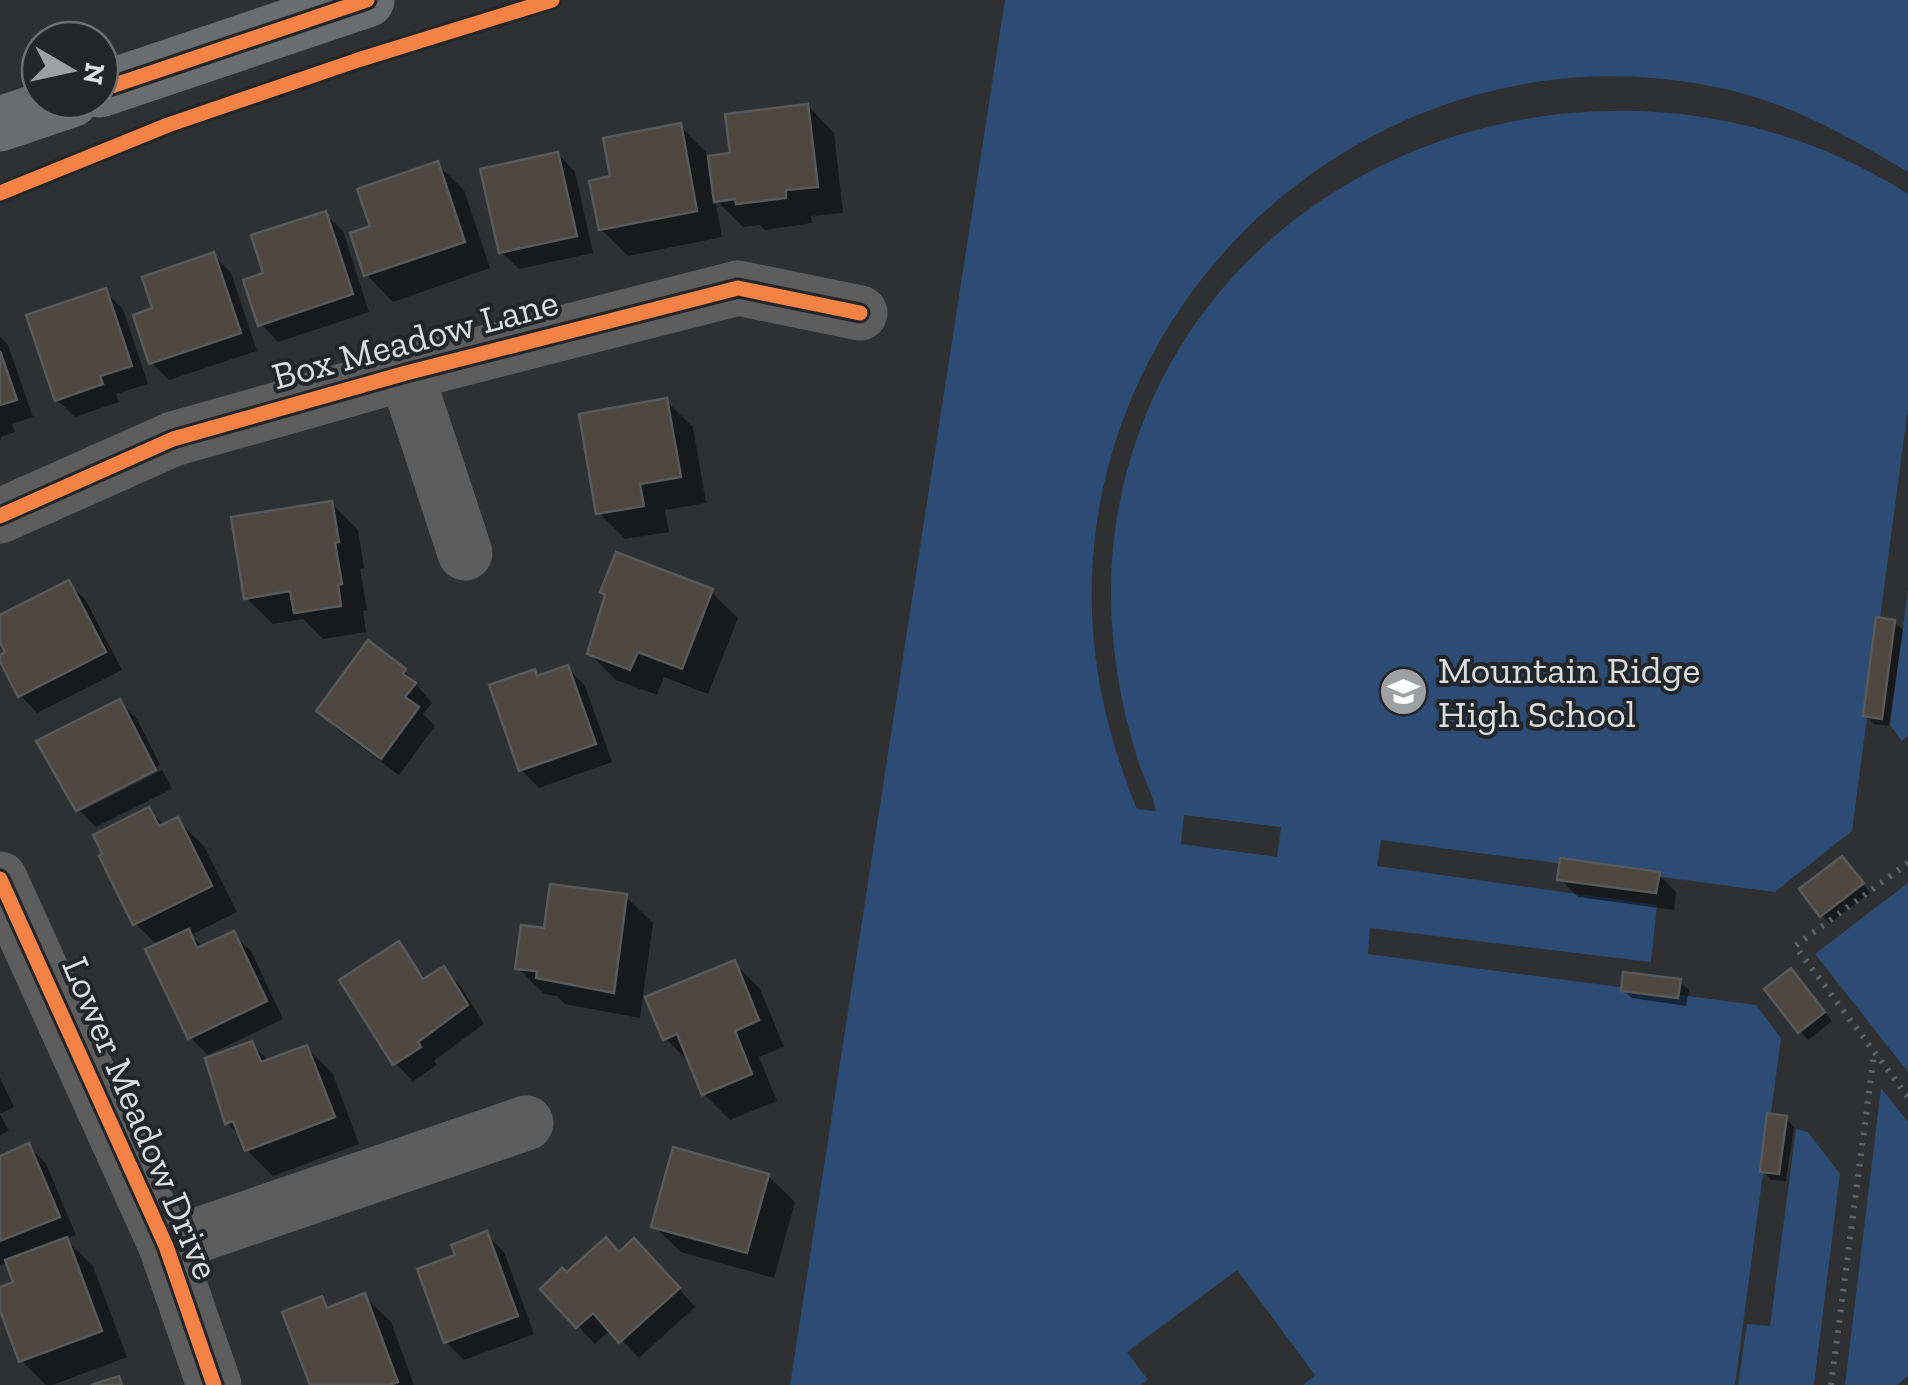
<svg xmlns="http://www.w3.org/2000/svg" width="1908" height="1385" viewBox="0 0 1908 1385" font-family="'Zilla Slab',serif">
<rect width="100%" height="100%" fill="#2e3032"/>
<g fill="#2c4b75" fill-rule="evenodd">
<path d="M1005,0h903v172c-76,-45 -132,-77 -221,-90 -284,-43 -553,163 -591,447 -13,97 4,191 41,280l19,2c-4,-19 -15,-38 -20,-57 -22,-72 -31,-149 -21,-224 53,-372 489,-530 793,-336v214l-56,423 -77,61 -394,-52 -4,26 280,39 -6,57 -281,-34 -2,26 388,51 25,33 -46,347h-432l12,-10 -78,-105 -110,82 21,28 -7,5h-351zM1184,815l97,12 -4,30 -96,-13z"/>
<polygon points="1908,590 1908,736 1902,741 1890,725"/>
<polygon points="1908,883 1908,1072 1815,954"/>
<polygon points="1881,1088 1908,1122 1908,1376 1897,1385 1845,1385"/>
<polygon points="1796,1129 1808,1132 1840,1174 1814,1385 1738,1385 1747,1324 1770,1326"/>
</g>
<g fill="#0007">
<polygon points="808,106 834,133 843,213 811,216 812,223 765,230 760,225 743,227 715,199 722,237 628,256 601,229 613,178 680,126 706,152 707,158 733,155"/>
<polygon points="558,154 575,172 593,253 519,269 501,252"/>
<polygon points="437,164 464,190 490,268 393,302 367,275 373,228"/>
<polygon points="325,214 343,231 369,312 278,342 261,324"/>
<polygon points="214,255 231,273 257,351 169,380 151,362"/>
<polygon points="105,291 123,309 148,384 116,394 119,402 75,417 57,400"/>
<polygon points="0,337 8,345 33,417 12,424 15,432 1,437 0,441"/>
<polygon points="666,401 693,427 706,503 665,510 669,532 625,539 599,513"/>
<polygon points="332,504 358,530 364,568 360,569 367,610 363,611 366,632 323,639 303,619 273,624 246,598"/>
<polygon points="69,583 86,601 122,670 37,713 20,695 9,654 0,636 0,618"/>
<polygon points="711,592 738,618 708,694 664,677 657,695 616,680 589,653 607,596"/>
<polygon points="1894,622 1903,630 1889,726 1874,724 1865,715"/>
<polygon points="568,668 585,686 612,762 539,788 521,770 534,672 540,678"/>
<polygon points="405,671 432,703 423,714 435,726 399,775 337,729 319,711"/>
<polygon points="119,702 137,719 160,765 81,806 81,811 162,770 172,789 96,827 78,809"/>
<polygon points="149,810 165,826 177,820 204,846 237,912 191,935 204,948 233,934 251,951 283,1019 208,1055 190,1037 158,946 136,924"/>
<polygon points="1850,867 1870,893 1830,923 1821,915"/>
<polygon points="1658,874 1676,892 1674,910 1578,897 1560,879"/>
<polygon points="626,897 653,923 640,1018 565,1004 557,996 544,994 518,968 547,931"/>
<polygon points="399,945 427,980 443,969 461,987 484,1024 434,1061 437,1065 413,1081 395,1063"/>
<polygon points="734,963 760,989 784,1047 759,1057 777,1101 730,1120 704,1094 692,1065 665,1038"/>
<polygon points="1799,979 1832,1021 1808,1040 1768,990"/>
<polygon points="1680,982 1689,990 1686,1006 1632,998 1623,990"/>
<polygon points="251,1044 270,1062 307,1048 333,1074 359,1144 273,1176 247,1150 242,1138 227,1123 213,1084"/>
<polygon points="0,1078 14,1107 0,1114 9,1131 0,1135"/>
<polygon points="1785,1118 1794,1127 1786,1181 1771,1180 1762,1171"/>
<polygon points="29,1146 46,1164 76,1235 65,1239 93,1266 127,1357 53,1385 46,1385 21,1360 0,1303 0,1290 16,1284 9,1262 0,1265 0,1158"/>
<polygon points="768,1176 795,1202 774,1278 681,1252 654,1226"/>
<polygon points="486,1234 504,1252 534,1334 464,1360 446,1342"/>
<polygon points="620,1254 652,1259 695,1307 639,1358 611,1329 595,1344 543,1289 567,1276"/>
<polygon points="364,1296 391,1322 414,1385 312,1385 321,1299 331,1309"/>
</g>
<g fill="#4d4740" stroke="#585959" stroke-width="2.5">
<polygon points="808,104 818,187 786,190 786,198 736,204 735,199 714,202 708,156 730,153 725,114"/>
<polygon points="681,123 697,211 599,230 589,181 610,176 603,138"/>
<polygon points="558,152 577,236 499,253 480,169"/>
<polygon points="438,161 465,242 364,276 350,233 370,226 357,189"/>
<polygon points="326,211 353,294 258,326 243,280 263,273 251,235"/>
<polygon points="214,252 241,333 149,364 133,315 152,308 142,277"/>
<polygon points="106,288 132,366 100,376 103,384 55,401 26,315"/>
<polygon points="0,351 17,400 0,405"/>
<polygon points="667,398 681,477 640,484 644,506 596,514 579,414"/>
<polygon points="332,501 339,542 335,543 342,584 338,585 341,606 294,613 290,591 244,599 231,517"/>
<polygon points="616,552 713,589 682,669 638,652 630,670 587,654 605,595 600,592"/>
<polygon points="69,580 106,652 18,697 0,661 0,655 5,652 0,642 0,615"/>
<polygon points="1876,617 1895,620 1882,719 1863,716"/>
<polygon points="368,640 406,669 403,674 416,683 405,697 419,707 381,759 316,711"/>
<polygon points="568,665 596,744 519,771 489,685 535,669 537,676"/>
<polygon points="120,699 156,770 76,811 36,741"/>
<polygon points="149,807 159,826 178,817 212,886 133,925 99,856 102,853 93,835"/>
<polygon points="1842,856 1864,883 1820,917 1799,889"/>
<polygon points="1560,858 1660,872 1656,893 1557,880"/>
<polygon points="550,884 627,894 614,993 536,978 537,971 515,969 521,925 544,928"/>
<polygon points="189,929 197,948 234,931 267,1001 188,1039 145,949"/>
<polygon points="399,941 423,979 444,966 468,1005 418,1042 421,1047 393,1065 339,980"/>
<polygon points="735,960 759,1020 735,1031 752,1074 702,1095 677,1034 663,1040 645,997"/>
<polygon points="1791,968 1825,1012 1798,1033 1764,989"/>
<polygon points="1623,972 1681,979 1678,998 1621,991"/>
<polygon points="252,1041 261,1062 307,1045 335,1117 245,1151 233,1121 225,1124 205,1058"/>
<polygon points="1767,1113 1787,1116 1779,1174 1760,1172"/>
<polygon points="29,1143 60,1217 0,1241 0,1156"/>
<polygon points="673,1147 769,1174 747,1253 651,1227"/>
<polygon points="487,1231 518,1316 444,1343 417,1269 455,1255 451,1245"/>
<polygon points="67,1237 102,1331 19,1362 0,1310 0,1287 13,1282 5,1260"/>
<polygon points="606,1237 619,1252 634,1238 680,1288 619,1343 593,1313 576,1328 540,1289 562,1268 567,1272"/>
<polygon points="365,1293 398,1382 390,1385 310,1385 282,1312 322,1296 327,1308"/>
<polygon points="119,1376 122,1385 91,1385"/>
</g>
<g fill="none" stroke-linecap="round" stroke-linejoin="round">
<g stroke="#636465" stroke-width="6" stroke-dasharray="2.5 8" stroke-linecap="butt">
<polyline points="1908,863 1795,946 1908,1097"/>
<polyline points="1831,1385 1874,1054"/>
</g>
<g stroke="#5d5d5e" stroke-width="55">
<polyline points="406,373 465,553"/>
<polyline points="0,516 173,439 406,373 738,288 860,313"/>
<polyline points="0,879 166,1246 214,1385"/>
<polyline points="166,1246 526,1123"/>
</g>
<g stroke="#6a6c6d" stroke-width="55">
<polyline points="100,90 367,0"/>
<polyline points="0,124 71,100"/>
</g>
<defs>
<g id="cycleway">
<polyline points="100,90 367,0"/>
<polyline points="0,193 168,125 358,60 552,0"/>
<polyline points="0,516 173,439 406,373 738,288 860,313"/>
<polyline points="0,879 166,1246 214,1385"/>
</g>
</defs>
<use href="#cycleway" stroke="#232629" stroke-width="21"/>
<use href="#cycleway" stroke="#f48246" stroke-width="15"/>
</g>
<defs>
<symbol id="school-disc" viewBox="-11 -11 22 22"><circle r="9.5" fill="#9ea0a2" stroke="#232629"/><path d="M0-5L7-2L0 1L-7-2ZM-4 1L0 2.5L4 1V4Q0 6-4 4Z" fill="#fff"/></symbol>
</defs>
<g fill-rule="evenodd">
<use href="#school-disc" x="1376" y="664" width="55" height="55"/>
</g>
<g text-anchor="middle" stroke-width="8" stroke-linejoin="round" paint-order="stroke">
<g font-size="38" fill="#dbdddf" stroke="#232629">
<text transform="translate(415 339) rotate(-15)" y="13">Box Meadow Lane</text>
<text transform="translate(141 1118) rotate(67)" y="13">Lower Meadow Drive</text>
</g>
<g font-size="38" fill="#dbdddf" stroke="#232629" text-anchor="start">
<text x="1438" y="683">Mountain Ridge<tspan x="1438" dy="44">High School</tspan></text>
</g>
</g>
<g transform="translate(70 70) rotate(99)"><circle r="48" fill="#232629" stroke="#6d6f72" stroke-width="2.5"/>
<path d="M0-8L18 38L0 25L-18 38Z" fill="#9ea0a2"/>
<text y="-15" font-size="28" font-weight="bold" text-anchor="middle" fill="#dbdddf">N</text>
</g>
</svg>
